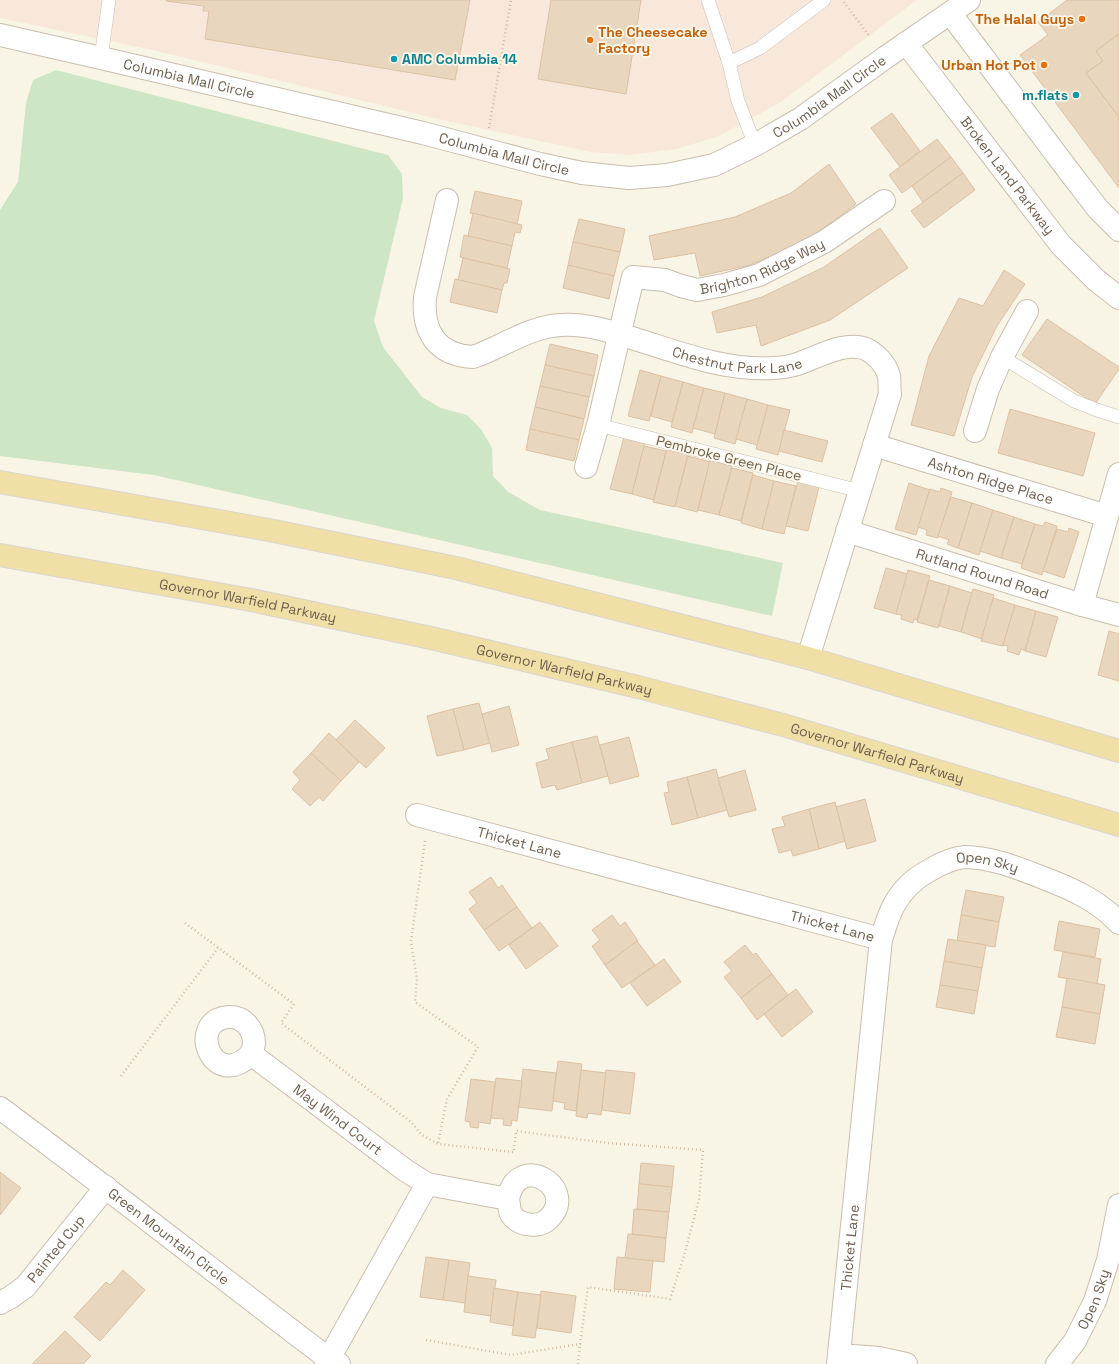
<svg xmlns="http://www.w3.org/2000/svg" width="1119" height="1364" viewBox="0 0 1119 1364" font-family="'Space Grotesk',sans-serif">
<rect width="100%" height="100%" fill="#f9f5e6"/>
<polygon fill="#f8e8db" points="0,0 917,0 781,102 719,136 677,149 630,155 591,152 442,120 152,50 0,18"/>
<polygon fill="#cee5c6" points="56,70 388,155 402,174 403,198 374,321 383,347 422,397 441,408 467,415 481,429 492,448 493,476 508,492 540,510 783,563 772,616 154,475 0,456 0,210 18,182 26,103 33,80"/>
<g fill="#e9d6bf" stroke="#dcc1a3">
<polygon points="166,0 470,0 455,80 205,39 209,11 203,11 204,6 166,1"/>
<polygon points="551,0 641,0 626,94 538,79"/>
<polygon points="1067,0 1119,0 1119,34 1096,51 1103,61 1086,73 1119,117 1119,188 1020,55 1048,35 1038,22"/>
<polygon points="1119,34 1119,117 1086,73 1103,61 1096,51"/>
<polygon points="892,113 920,151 900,167 871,128"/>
<polygon points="937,139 951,157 902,193 889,175"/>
<polygon points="951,157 963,173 923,202 912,186"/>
<polygon points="829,164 856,204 809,239 750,265 700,276 695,253 654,260 649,236 735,217 791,193"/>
<polygon points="963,173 975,190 924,228 911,211"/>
<polygon points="475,191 522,201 517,224 470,213"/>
<polygon points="473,213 522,225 520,233 515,232 512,246 468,236"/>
<polygon points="579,219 625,229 620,252 573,242"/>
<polygon points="880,228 908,268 830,320 761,346 756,325 717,333 712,312 762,297 824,267"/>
<polygon points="464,235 512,246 507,268 460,257"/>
<polygon points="573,242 620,252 614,276 568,265"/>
<polygon points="463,258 510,269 507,283 504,283 502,290 458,280"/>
<polygon points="568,265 614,276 609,299 563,288"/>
<polygon points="1004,270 1025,284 997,326 972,377 954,436 911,425 929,356 959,298 983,306"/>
<polygon points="455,279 502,290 497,313 450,302"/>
<polygon points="1047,319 1119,367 1119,369 1095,404 1022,355"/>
<polygon points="550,344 598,355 594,376 545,365"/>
<polygon points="545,365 594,376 589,397 540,386"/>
<polygon points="640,370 661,376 649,421 628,416"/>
<polygon points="661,376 683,382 672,422 651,416"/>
<polygon points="683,382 704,388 692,433 671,427"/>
<polygon points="540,386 589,397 584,419 535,407"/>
<polygon points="704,388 725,393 715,434 693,428"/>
<polygon points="725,393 747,399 735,444 714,438"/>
<polygon points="747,399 768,405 757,445 736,439"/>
<polygon points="768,405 790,410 778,455 756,449"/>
<polygon points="535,407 584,419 579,440 530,429"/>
<polygon points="1010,409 1095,433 1083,476 998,453"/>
<polygon points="530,429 579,440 574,461 526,450"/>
<polygon points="784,430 828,441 822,462 779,451"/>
<polygon points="624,437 645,443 632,494 610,489"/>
<polygon points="644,446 666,451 654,500 632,494"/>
<polygon points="667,449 688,454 675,507 653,502"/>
<polygon points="688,456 710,462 697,512 675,506"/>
<polygon points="710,460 732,466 719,515 698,510"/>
<polygon points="732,468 753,473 741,521 719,515"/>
<polygon points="753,475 774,481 762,529 741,523"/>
<polygon points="774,481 796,486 784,534 762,529"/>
<polygon points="798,481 819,487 808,531 786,526"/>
<polygon points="909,483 930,490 916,535 895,529"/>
<polygon points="941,488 952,492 938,538 926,535 927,530 918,527 930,489 940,492"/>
<polygon points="951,497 972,503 958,548 947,544 949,540 938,536"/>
<polygon points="972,503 993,510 979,555 958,548"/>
<polygon points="993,510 1014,517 1001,558 980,551"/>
<polygon points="1014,517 1035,524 1022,564 1001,558"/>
<polygon points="1045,522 1057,526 1042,575 1021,568 1035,524 1043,526"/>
<polygon points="1069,528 1079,532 1064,578 1043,571 1057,529 1068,532"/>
<polygon points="886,568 908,574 896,614 874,608"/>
<polygon points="908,570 930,576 917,620 914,619 913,623 901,619 902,615 896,614"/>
<polygon points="929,580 950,586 938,628 917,622"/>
<polygon points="950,586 972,593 961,632 939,626"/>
<polygon points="973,589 994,595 982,639 961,632"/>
<polygon points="993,598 1015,605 1003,646 981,641"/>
<polygon points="1015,605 1036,611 1025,651 1021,649 1019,655 1007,651 1008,646 1003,645"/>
<polygon points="1036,611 1058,617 1046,657 1025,651"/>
<polygon points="1109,631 1119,634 1119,681 1098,675"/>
<polygon points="479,703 490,743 464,750 453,709"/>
<polygon points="509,706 519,745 492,752 482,714"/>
<polygon points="453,709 464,750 437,756 427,716"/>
<polygon points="355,720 385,748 366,768 336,740"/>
<polygon points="329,733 359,762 341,781 311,753"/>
<polygon points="597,736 608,776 582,783 572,742"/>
<polygon points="629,737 639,776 610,784 600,745"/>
<polygon points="572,742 582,783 557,790 555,785 542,788 536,763 549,759 546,749"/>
<polygon points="311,753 341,781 323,801 319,797 310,806 292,789 300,780 293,772"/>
<polygon points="716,769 727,810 698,818 687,777"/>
<polygon points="745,770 756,810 729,817 718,778"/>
<polygon points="687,777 698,818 672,825 664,793 669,792 667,782"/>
<polygon points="865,799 876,841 847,849 836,807"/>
<polygon points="835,802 845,841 819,849 809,809"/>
<polygon points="809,809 819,849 793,856 791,850 779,853 772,829 785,826 782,817"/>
<polygon points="491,877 498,888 502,885 517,907 484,930 469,909 477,903 469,892"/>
<polygon points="966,890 1004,897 999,922 961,915"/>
<polygon points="517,907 532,928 499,951 484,930"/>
<polygon points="612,915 620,926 625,922 638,941 605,965 592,946 600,940 592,930"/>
<polygon points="961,915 999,922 995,947 957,941"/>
<polygon points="1059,921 1100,929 1095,957 1054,950"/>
<polygon points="540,922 558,946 526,969 509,945"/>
<polygon points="948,939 986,945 982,968 944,961"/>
<polygon points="637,941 655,965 622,988 605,965"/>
<polygon points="745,945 753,955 756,953 772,974 741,998 724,977 732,971 724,962"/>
<polygon points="1063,952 1101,959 1097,984 1058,977"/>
<polygon points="664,959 681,982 647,1006 630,983"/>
<polygon points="944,961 982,968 978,991 940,985"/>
<polygon points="772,974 788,995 757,1020 741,998"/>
<polygon points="1067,978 1105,985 1100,1014 1062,1007"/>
<polygon points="940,985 978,991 974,1014 936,1007"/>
<polygon points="796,989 813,1012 782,1037 764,1014"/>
<polygon points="1062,1007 1100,1014 1095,1044 1056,1037"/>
<polygon points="558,1061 582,1064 576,1111 564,1109 565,1103 553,1101"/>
<polygon points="523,1069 556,1073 552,1111 518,1107"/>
<polygon points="581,1070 606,1073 601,1115 588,1113 587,1118 576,1116"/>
<polygon points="606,1070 635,1073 630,1114 602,1110"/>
<polygon points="496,1078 522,1081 517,1121 512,1120 511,1126 503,1125 504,1119 491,1118"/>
<polygon points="471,1079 495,1082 490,1124 479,1122 478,1128 470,1127 470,1122 465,1121"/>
<polygon points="641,1163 674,1166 672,1187 639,1184"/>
<polygon points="0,1172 21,1188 0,1215"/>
<polygon points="639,1184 672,1187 669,1212 637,1209"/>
<polygon points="634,1209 669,1212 666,1238 632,1234"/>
<polygon points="628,1234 666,1238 664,1262 625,1258"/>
<polygon points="426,1257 449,1260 443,1300 420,1297"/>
<polygon points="617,1257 653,1261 650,1292 614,1289"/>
<polygon points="449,1260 470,1263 465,1303 443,1300"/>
<polygon points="123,1270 145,1290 100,1341 74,1317 106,1282 110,1285"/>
<polygon points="468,1276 496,1280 491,1316 464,1312"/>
<polygon points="494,1288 518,1292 513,1326 490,1322"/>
<polygon points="541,1291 576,1296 571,1333 537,1328"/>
<polygon points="518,1292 541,1295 535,1338 512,1335"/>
<polygon points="65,1331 91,1356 83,1364 32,1364"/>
</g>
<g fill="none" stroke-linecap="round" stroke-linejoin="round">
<defs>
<g id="service">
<polyline points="708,0 729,63 738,101 755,145"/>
<polyline points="101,58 109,0"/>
<polyline points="729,63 760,48 824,0"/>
<polyline points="1002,357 1074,401 1097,410 1119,417"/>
<polyline points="598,425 860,491"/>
</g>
<g id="minor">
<polyline points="950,13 1071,174 1098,209 1119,230"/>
<path id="s1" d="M0,35l101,23 322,75 117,31 42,9 47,5 38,-3 47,-10 41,-20 45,-26 86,-62 83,-57"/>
<path id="s2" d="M906,43l155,202 35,35 23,18"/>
<path id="s3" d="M447,200l-22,97c-3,35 12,58 48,60 29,-10 56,-30 87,-32 24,-2 49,6 72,13 46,14 92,33 141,30 6,0 14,-1 21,-3 21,-6 50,-25 72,-16 10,5 20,15 23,27 1,5 0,12 1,18l-82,264"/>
<polyline points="975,431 988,389 1002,357 1027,311"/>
<path id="s4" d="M874,445l233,71"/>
<path id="s5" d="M586,467l12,-42 35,-148 32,3 16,6 16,4 27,-5 35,-10 65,-33 60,-41"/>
<path id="s6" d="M847,531l235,74 37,10"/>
<polyline points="1082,605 1119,474"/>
<path id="s7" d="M417,815l464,124"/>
<path id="s8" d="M251,1054c-38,39 -66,-34 -22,-37 14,-1 25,12 25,26 0,3 -2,8 -3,11l154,116 22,14 81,15c1,4 1,11 3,15 7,11 25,14 35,7 37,-30 -28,-73 -38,-22"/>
<path id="s9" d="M0,1108c111,82 219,168 329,251l10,5"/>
<path id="s10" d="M0,1303l11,-6 14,-10 81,-100"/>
<polyline points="839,1355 879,1358 906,1364"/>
<polyline points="326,1364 427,1184"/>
<path id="s11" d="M838,1364l43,-425c4,-11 7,-23 13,-34 8,-15 21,-27 36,-35 10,-6 23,-12 35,-13 25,0 53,11 76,20 29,11 57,23 78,46"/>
<path id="s12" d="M1057,1364l18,-23 20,-40 13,-41 11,-55"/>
</g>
<g id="primary">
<polyline points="0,482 269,530 456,568 808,658 1119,751"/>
<path id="s13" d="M0,555l251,45 180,38 207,49 145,38 336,100"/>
</g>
</defs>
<use href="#service" stroke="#c9beae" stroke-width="14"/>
<use href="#minor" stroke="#c9beae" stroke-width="24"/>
<use href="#primary" stroke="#dad5d1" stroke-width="24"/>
<g stroke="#d0bba4" stroke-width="2.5" stroke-dasharray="1 3" stroke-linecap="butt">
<polyline points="844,2 870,37"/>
<polyline points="489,128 511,0"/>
<polyline points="425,841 411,942 417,979 415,1002 478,1047 447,1099 438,1144"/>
<polyline points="185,923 294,1004 281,1023 411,1122 422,1135 438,1144 514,1152 516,1131 608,1143 703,1150 699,1199 684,1256 670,1299 588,1287 580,1344 511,1355 426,1340"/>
<polyline points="121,1076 218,948"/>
<polyline points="578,1364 580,1344"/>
</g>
<use href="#service" stroke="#fff" stroke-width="13"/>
<use href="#minor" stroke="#fff" stroke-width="22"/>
<use href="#primary" stroke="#f0dfa6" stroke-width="22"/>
</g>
<g fill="#e8710a" stroke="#fdf8ec" stroke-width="1.5">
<circle cx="1082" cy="19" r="4"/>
<circle cx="590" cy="40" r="4"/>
<circle cx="1044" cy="65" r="4"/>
</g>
<g fill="#0f9aa8" stroke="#fdf8ec" stroke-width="1.5">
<circle cx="394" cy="59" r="4"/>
<circle cx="1076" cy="95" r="4"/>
</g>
<g text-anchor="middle" stroke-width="3.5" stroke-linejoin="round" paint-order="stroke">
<g font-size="14" font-weight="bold" fill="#c56008" stroke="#fdf8ec" text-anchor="end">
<text x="1074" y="24">The Halal Guys</text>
<text x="598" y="37" text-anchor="start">The Cheesecake<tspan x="598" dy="16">Factory</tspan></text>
<text x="1036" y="70">Urban Hot Pot</text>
</g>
<g font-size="14" font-weight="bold" fill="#0d838f" stroke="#fdf8ec" text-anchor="start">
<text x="402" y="64">AMC Columbia 14</text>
<text x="1068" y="100" text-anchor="end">m.flats</text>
</g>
<g font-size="14" fill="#6f5f4e" stroke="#fdf8ec">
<text dy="5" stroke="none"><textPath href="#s1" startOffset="194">Columbia Mall Circle</textPath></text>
<text dy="5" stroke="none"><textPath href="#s1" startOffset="866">Columbia Mall Circle</textPath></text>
<text dy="5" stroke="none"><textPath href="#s1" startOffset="518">Columbia Mall Circle</textPath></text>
<text dy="5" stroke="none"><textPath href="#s2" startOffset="167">Broken Land Parkway</textPath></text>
<text dy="5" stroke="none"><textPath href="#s5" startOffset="331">Brighton Ridge Way</textPath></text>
<text dy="5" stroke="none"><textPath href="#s3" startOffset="463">Chestnut Park Lane</textPath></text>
<text transform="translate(729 458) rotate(14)" y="5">Pembroke Green Place</text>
<text dy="5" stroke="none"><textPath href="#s4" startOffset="122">Ashton Ridge Place</textPath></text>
<text dy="5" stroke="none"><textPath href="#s6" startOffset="142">Rutland Round Road</textPath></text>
<text dy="5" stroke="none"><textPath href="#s13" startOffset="252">Governor Warfield Parkway</textPath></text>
<text dy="5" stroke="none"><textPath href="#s13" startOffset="576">Governor Warfield Parkway</textPath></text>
<text dy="5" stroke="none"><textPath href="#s13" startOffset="900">Governor Warfield Parkway</textPath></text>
<text dy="5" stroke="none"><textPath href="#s7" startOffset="106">Thicket Lane</textPath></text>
<text dy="5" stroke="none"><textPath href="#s11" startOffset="575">Open Sky</textPath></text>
<text dy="5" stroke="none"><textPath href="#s7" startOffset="430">Thicket Lane</textPath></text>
<text dy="5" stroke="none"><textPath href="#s8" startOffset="259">May Wind Court</textPath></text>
<text dy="5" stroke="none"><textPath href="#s9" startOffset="212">Green Mountain Circle</textPath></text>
<text dy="5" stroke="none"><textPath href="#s11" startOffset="117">Thicket Lane</textPath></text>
<text dy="5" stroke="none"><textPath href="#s10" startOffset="79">Painted Cup</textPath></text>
<text dy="5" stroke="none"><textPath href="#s12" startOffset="75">Open Sky</textPath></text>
</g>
</g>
</svg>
